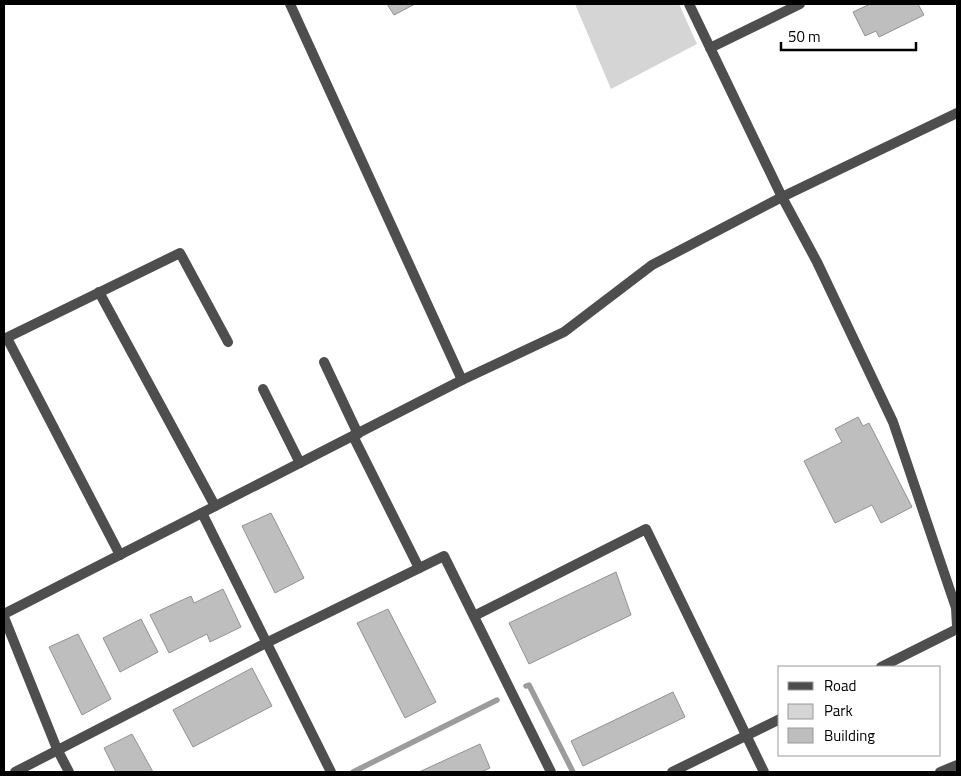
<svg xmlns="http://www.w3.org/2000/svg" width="961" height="776" viewBox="0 0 961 776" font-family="'Titillium Web',sans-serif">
<rect width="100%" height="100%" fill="#fff"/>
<polygon fill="#d5d5d5" points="575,4 679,4 697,44 611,89"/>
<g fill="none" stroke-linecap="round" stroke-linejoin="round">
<g stroke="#9c9c9c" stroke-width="5.5">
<polyline points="526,686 529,685 573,772"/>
<polyline points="353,772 497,700"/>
</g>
</g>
<g fill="#bebebe" stroke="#929292">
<polygon points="387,4 415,4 394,15"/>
<polygon points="870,4 918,4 924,15 879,37 876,31 865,36 853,12"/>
<polygon points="858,417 863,426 869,423 912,507 881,523 872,505 835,523 804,461 842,442 835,429"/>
<polygon points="271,513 304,578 275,593 242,526"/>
<polygon points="616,572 631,615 529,664 509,623"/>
<polygon points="223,589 241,627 210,642 207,634 169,653 150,615 191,596 194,603"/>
<polygon points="388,609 436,702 405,718 357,623"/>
<polygon points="141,619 158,652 120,672 103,638"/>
<polygon points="78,634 111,699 82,715 49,647"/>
<polygon points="252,668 272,706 193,747 173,710"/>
<polygon points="673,692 685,717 583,766 571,741"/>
<polygon points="132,734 153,772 116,772 104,748"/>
<polygon points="480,744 490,768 481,772 419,772"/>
</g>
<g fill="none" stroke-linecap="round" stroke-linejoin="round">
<g stroke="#4e4e4e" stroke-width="10">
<polyline points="290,4 462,380"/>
<polyline points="689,4 782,197 817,262 893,422 956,608 957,626"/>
<polyline points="710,48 800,4"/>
<polyline points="99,292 215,506"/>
<polyline points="7,338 120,555"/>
<polyline points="4,339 180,253 228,342"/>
<polyline points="324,362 358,434"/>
<polyline points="263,389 300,463"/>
<polyline points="353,436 419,568"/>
<polyline points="202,513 331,772"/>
<polyline points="4,614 462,380 564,332 652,265 782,197 957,113"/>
<polyline points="474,616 646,529 764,772"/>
<polyline points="881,667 957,629"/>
<polyline points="15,772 266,643 444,556 551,772"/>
<polyline points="672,772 780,719"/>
<polyline points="940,772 957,765"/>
</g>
<polyline stroke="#4e4e4e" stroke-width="10" points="4,617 57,749 69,772"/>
</g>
<rect width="961" height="776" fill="none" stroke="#000000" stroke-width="10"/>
<rect x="778" y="666" width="162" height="90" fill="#ffffff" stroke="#999999"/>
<rect x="788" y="682" width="25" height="8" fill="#4e4e4e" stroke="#999999"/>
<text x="824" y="691" font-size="15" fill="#000000">Road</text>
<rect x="788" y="704" width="25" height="15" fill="#d5d5d5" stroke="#999999"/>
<text x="824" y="716" font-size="15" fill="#000000">Park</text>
<rect x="788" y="728" width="25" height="15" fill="#bebebe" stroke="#999999"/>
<text x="824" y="741" font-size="15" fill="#000000">Building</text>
<path d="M781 42v8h135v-8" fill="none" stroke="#000000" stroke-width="2.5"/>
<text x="788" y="42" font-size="15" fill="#000000" stroke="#ffffff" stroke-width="4" paint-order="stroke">50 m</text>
</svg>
